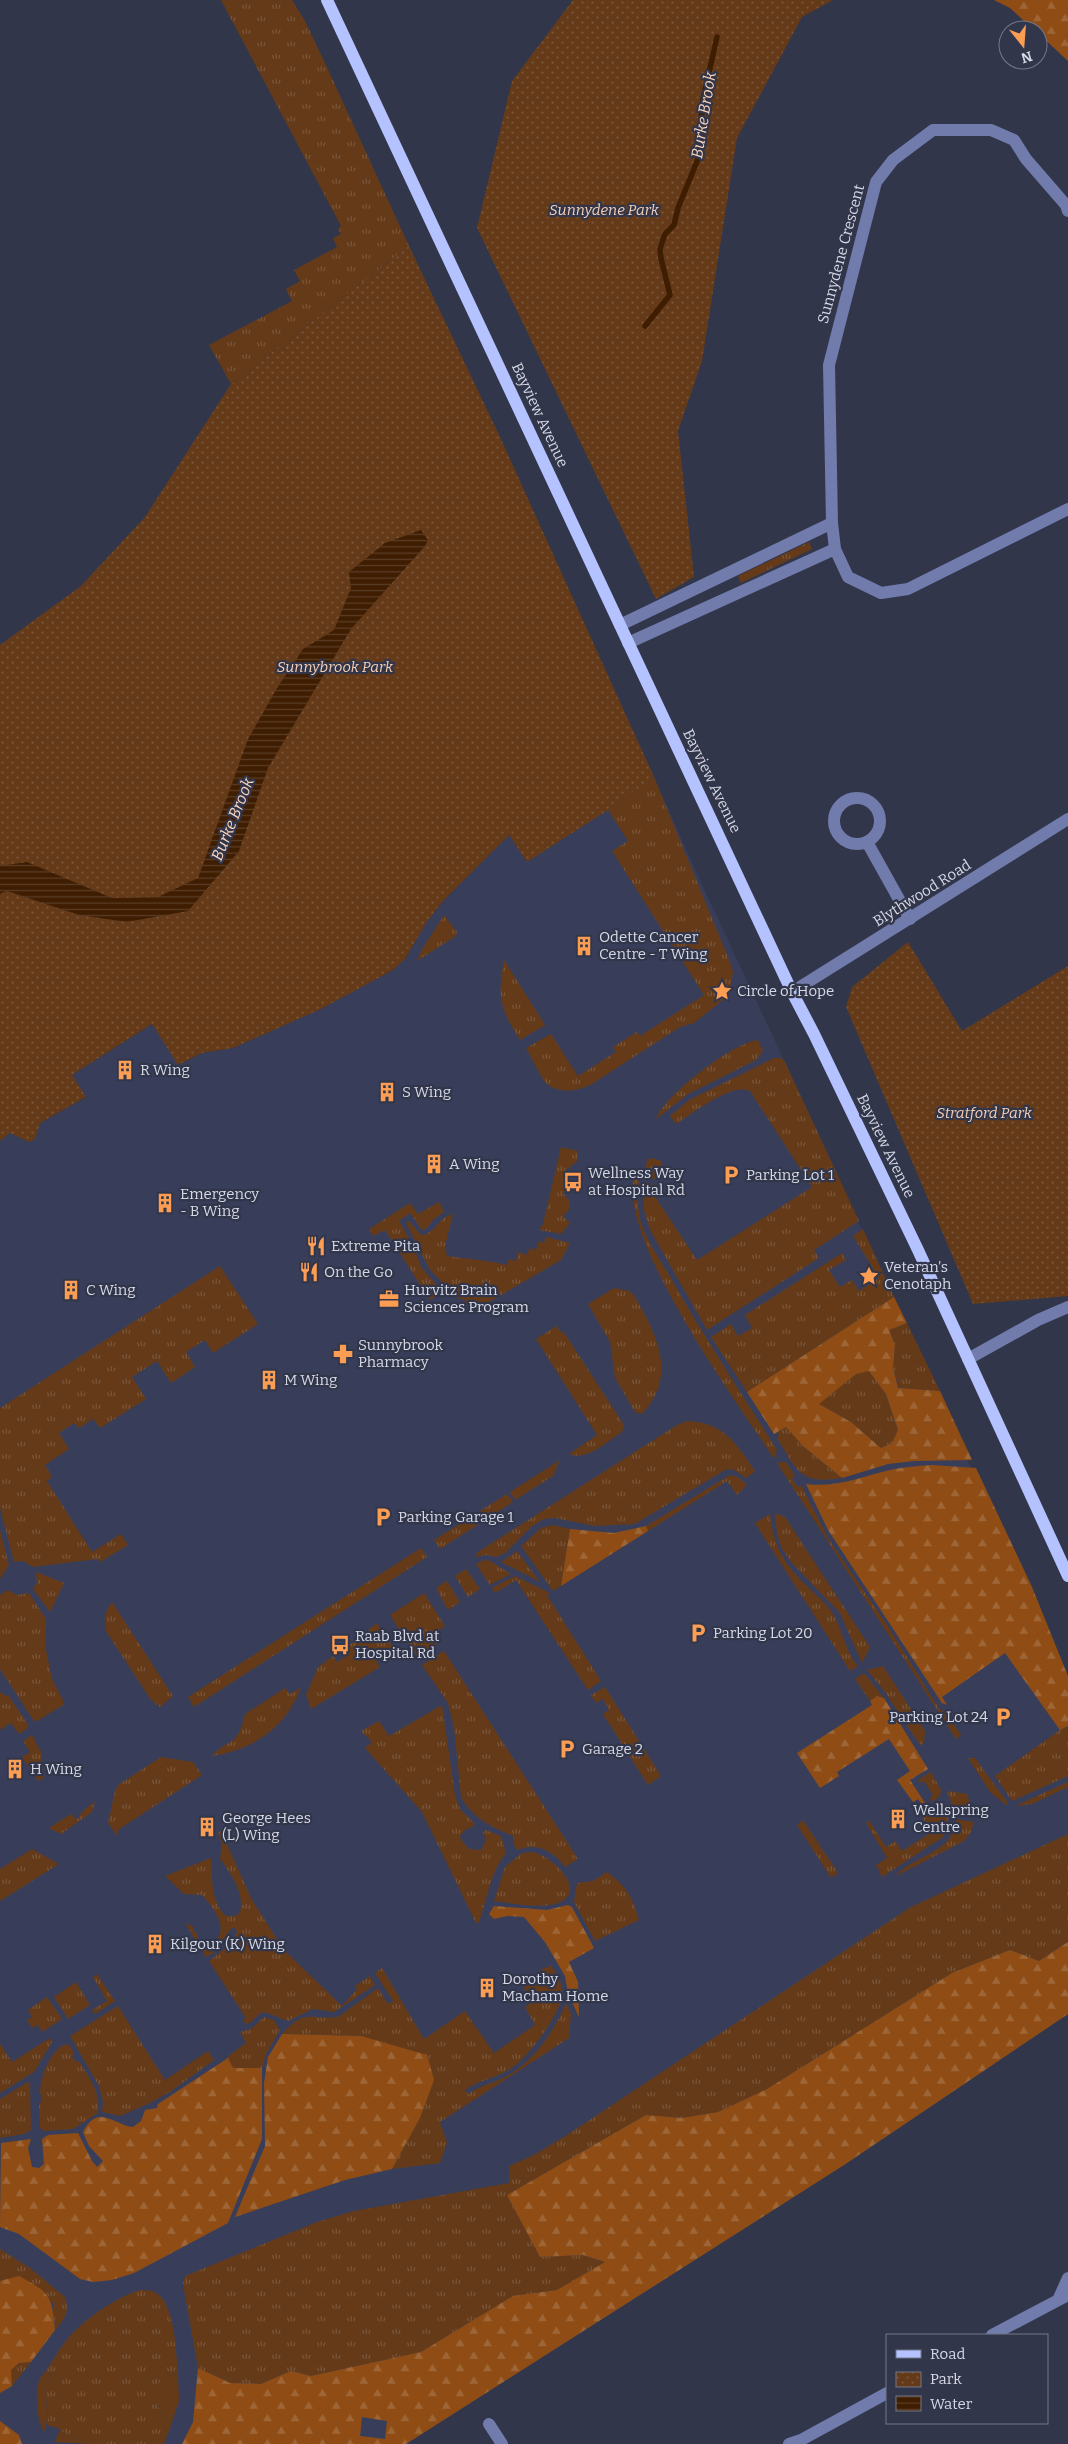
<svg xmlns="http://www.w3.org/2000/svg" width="1068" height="2444" viewBox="0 0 1068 2444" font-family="Bitter,serif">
<defs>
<pattern id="grass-tufts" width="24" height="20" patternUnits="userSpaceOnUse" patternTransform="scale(1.25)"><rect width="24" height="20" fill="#643a19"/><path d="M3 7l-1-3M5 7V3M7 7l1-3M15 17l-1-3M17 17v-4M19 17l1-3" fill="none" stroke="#79563a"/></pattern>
<pattern id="forest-firs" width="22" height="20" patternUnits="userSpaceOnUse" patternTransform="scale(1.25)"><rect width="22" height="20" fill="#8f4d15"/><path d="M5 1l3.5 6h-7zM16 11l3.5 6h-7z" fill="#9e6637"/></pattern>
<pattern id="park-dots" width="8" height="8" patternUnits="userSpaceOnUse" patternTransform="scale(1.25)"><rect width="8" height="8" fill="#643a19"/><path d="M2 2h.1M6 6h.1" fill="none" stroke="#79563a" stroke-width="1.8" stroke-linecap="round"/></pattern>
<pattern id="water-rules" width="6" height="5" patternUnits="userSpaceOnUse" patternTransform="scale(1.25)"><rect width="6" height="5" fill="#3f1d01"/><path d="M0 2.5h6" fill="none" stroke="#5a3d26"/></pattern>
</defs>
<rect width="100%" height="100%" fill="#32364a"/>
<polygon fill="#383e59" points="654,777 697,874 785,1062 1068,1680 1068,2014 844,2165 406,2444 0,2444 0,1141 10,1133 29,1142 40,1123 86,1098 72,1075 153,1024 179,1065 202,1053 233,1048 321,1009 393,970 405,959 426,923 443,902 509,835 527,861"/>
<g fill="url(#grass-tufts)">
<polygon points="221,0 292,0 305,21 325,63 409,246 231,384 209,345 292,301 286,289 300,281 294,270 337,247 333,238 341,234 338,229 341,226"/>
<polygon points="809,542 812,549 741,583 738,576"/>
<path d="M654,777l76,185 3,10 -4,23 -35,28 -14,4 -88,57c-14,7 -34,11 -47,-2 -2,-1 -16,-29 -19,-34l25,-14 27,42 38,-24 -3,-5 24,-15 3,4 64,-41 -92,-144 16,-10 -20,-31z"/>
<polygon points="444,915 457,932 456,936 417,961 421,951"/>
<path d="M504,960l41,65 -25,15c-20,-31 -23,-44 -16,-80z"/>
<path d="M758,1040l5,11 -7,9 -68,34 -32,25c9,-24 76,-76 102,-79z"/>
<path d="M774,1058h7l4,4 74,159 -45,29 5,8 -112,72 -57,-100 -6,-20v-27l9,1 -3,5 47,71 115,-73 -62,-96c-18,-9 -57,22 -74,33l-6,-8 19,-16z"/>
<polygon points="561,1147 578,1151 577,1161 564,1172 571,1180 571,1186 563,1193 570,1202 569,1210 563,1216 570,1223 561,1234 539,1230 543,1224"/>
<polygon points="652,1158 661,1161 662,1165 655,1179 644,1178 647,1160"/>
<path d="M637,1169l3,1c-2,18 -4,35 1,53 7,21 21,39 31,57 33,58 70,114 105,170l-3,9c-33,-52 -167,-232 -137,-290z"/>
<polygon points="439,1202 444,1212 433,1220 426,1229 422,1230 410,1213 399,1221 413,1245 421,1267 442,1291 442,1293 430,1300 385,1230 373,1236 369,1229 410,1203 418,1214"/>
<path d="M453,1214l-8,32 2,10c21,3 39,4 60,9l2,-6 7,2 2,-9 9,3 3,-7 6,2 3,-9 5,2 2,-6 24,6 -9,17 -89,52 -8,-13h-5l-29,-29 -24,-47 3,-2 12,14c15,-1 16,-17 32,-21z"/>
<polygon points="863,1229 894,1297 747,1392 711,1337 731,1324 738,1336 752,1328 745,1315 842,1253 846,1260 829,1270 840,1287 852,1280 859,1291 879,1278 853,1236"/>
<polygon points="220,1266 258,1324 213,1353 205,1340 186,1352 195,1367 171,1383 157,1361 132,1377 146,1399 100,1428 93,1419 79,1428 74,1423 59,1433 69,1449 45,1465 52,1477 47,1481 92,1552 121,1534 128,1545 100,1562 97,1559 33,1567 23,1561 14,1562 0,1508 0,1408"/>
<path d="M614,1288l15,3 5,4c22,39 45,80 8,119l-7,-2 -20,-34 -5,-36 -22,-38z"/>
<polygon points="907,1323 940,1391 899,1388 893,1368 895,1345 889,1330"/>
<path d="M558,1325v4l7,5 59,91 -2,7c-14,9 -36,30 -53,22l28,-19 -61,-96z"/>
<polygon points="869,1371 886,1394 898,1431 892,1443 881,1448 851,1422 818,1404 856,1374"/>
<path d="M687,1421c36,1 50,23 68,50l-9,7 -14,-9 -7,1 -90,54 -40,2 -40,-8 -11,1 -12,7 -27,27 -9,4 -10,-2 -11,2 3,-5 199,-127z"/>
<path d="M786,1427l17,19 39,32c-43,7 -45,-8 -65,-40l2,-3 -2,-3z"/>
<polygon points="560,1460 553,1476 515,1500 510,1492"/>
<polygon points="781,1462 786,1462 795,1476 792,1478 797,1487 801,1485 828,1538 887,1625 940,1710 946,1712 961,1735 956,1739 777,1463"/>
<polygon points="730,1475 738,1477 747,1485 737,1495 727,1481 648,1531 646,1526"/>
<polygon points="507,1494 513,1502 440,1549 434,1540"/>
<polygon points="775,1513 785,1517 870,1647 862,1663 840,1613 792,1563 782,1549 777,1534"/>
<path d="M770,1514c4,36 15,51 40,75 7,7 16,14 21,22 12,17 13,39 27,55l-8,5 -95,-148z"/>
<polygon points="553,1525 570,1529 561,1586 553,1591 521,1546 541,1528"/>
<polygon points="0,1530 9,1565 0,1579"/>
<polygon points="421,1548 427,1557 194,1707 188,1697"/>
<polygon points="517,1551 540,1582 501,1562"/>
<polygon points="484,1560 490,1561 511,1574 490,1585 476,1564"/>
<polygon points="466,1569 480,1589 468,1597 455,1576"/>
<polygon points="36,1572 64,1583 50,1612 33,1589 37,1583"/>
<polygon points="515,1576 550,1593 547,1595 601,1681 588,1690 516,1580 495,1593 492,1588"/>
<polygon points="447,1581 460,1602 448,1610 437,1590 437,1587"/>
<polygon points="8,1590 17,1595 29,1593 46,1619 45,1645 52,1679 63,1700 63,1705 37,1721 34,1721 0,1669 0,1595"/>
<polygon points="424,1593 445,1626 434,1633 439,1642 417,1657 390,1615"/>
<path d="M112,1602l61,94 -13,11 -9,-7 -44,-67c-4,-12 -3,-20 5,-31z"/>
<polygon points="377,1623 394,1649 376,1660 380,1667 311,1709 306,1695 318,1667 333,1656 337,1662 349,1654 346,1648"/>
<path d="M444,1651l134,208 -13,8c-11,-16 -29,-25 -47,-17l-4,-5 -1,-9c-22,-9 -40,-18 -52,-39l-7,-69 -6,-25 -26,-38z"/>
<polygon points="883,1666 925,1731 924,1743 920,1745 885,1692 867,1670"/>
<polygon points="864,1673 884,1698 877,1696 870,1701 855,1679"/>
<path d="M301,1687c-14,40 -48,63 -89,69 18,-20 25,-7 33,-42l40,-26 5,6z"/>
<polygon points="605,1687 661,1776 648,1785 603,1714 609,1710 603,1699 596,1703 591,1695"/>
<polygon points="0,1692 6,1696 8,1695 27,1723 28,1728 19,1734 11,1723 0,1730"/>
<path d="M442,1705l13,90 5,14 14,14 -1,4 -7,2 -6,7 1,4 8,9 12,1 5,-10 -3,-8 3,-2 15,6 5,17c-15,18 -19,46 -27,69l-3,1 -54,-111 -57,-64 7,-6 -11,-11 18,-10 10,15z"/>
<polygon points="1068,1727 1068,1776 1012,1801 995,1776 1060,1730"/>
<polygon points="32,1735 41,1752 43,1778 38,1781 22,1757 30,1752 23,1741"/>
<polygon points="161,1757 193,1762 202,1775 124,1826 118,1830 117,1836 108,1823 115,1791 118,1785"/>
<polygon points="968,1758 975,1758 1008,1803 1006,1805 990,1792"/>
<polygon points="931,1772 941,1790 940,1796 932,1802 930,1798 933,1795 924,1781 920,1783 918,1780"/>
<polygon points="1068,1782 1068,1787 1032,1804 1015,1806"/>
<polygon points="947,1791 967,1794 974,1815 959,1816 955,1813"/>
<polygon points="95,1801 92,1812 61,1834 49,1828 71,1814 76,1819 79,1818 81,1813"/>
<path d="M941,1802c10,9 8,24 2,35l-61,40 -6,-12 11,-7 -21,-35 3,-2 17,26 9,-6 7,10 30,-19 -11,-17z"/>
<path d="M955,1819l19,3 -3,10 -7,9 -68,35c17,-21 60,-23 59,-57z"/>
<polygon points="803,1820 838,1873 831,1878 797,1825"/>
<path d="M221,1831l30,67 32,51 59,57 15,-17 -2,-3 15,-10 5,9 -41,27 -21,-3 -25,12 -24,-9c-8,2 -10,11 -18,12l-3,-4 3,-2 -37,-57 19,-15 9,-13 -1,-4 -3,-2 -2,2 -19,25 -6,3 -21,-34 9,4 -1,3 5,5v6l11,7c22,-17 9,-35 -7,-53l-18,-1 -19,-18 46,-18c1,19 0,45 15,58h10l4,-4c5,-18 -9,-39 -20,-53l2,-14 -4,-13z"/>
<polygon points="1068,1834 1068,1942 1039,1961 1010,1950 952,1973 767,2089 718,2112 682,2118 646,2115 507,2195 540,2257 583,2255 606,2263 557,2290 513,2296 421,2352 311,2376 291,2371 261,2384 230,2383 198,2368 183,2284 185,2276 317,2222 354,2211 509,2183 509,2166 534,2155 567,2135 911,1907"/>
<polygon points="32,1849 59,1864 0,1901 0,1869"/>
<path d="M531,1852c17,1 54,34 33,48 -15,11 -52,3 -70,1l11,-34 17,-14z"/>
<path d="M607,1872c20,15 25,24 32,48l-44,21 -21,-39 3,-19 16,-2z"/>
<path d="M549,1963c7,10 14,19 13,31 -1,20 -35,65 -52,75 -14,9 -31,11 -45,21l3,4c11,-8 23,-10 35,-16 29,-14 51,-46 63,-75l5,11 -2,24 -129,84 7,21 -7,20 -48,6 28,-51 -59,-82 -79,-2c23,-26 27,-14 56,-17l40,-29 10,16 5,-3 -18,-28 7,-5 42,71 41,-28 29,42 41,-28 -10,-18 7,-5 -10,-18 22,-16 5,-1z"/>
<polygon points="97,1974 115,2001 95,2014 92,2010 107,2001 93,1977"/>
<polygon points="76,1982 90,2005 68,2019 54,1997"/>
<polygon points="47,1997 62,2019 42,2032 38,2025 32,2028 27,2020 32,2017 28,2010"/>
<polygon points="118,2006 165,2080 208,2051 214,2060 170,2092 150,2103 120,2116 102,2112 103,2102 99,2086 70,2036"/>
<polygon points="264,2017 274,2020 280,2030 266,2054 262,2068 233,2068 227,2057 246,2043 240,2032 251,2029"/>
<polygon points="50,2038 52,2042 34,2072 0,2093 0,2044 12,2062"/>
<path d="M66,2044l4,2 4,7 -2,3 4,6 3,-1c10,16 22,31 19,52l-25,16 -29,2 -4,-3 -1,-25 2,-1 1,-7 -2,-2c0,-16 10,-43 26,-49z"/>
<polygon points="30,2082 31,2130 24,2134 0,2138 0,2099 26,2083"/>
<path d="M0,2249l30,19 35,29c5,15 0,22 -10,33l-2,-27 -34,-26 -19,4z"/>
<path d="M140,2290c4,0 9,0 12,1 24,8 24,62 26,83l-13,2 -10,26 16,23 -7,19h-74l-3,-3 -17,-3 -10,-9 -13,-4c4,-20 -7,-30 5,-50l-6,-4c7,-11 15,-25 24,-35 16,-18 47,-39 70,-46z"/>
<polygon points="31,2362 12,2386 11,2370 19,2363"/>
</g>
<g fill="url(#forest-firs)" fill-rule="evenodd">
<polygon points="994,0 1068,0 1068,61 1038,33 1038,30 1034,30 1010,8"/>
<path d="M894,1297l13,26 -18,7 6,15 -2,23 5,20 42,3 32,69 -58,1 -26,3 -46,14 -39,-32 -17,-19 -12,7 -27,-42zM869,1371l17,23 12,36 -6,13 -11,5 -30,-26 -32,-18 37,-30z"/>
<path d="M932,1465l44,3 56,119 36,89v50l-8,4 -55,-77 -63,44 5,8 -5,-2 -114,-173 -22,-46c30,4 55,-7 84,-14 14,-3 28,-4 42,-5z"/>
<polygon points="646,1526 648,1531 561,1586 570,1529 614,1533"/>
<polygon points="877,1696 884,1698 928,1769 910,1780 925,1803 922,1805 918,1799 913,1802 897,1780 910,1771 889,1739 837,1772 839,1776 820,1788 797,1753 872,1705 870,1701"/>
<polygon points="568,1905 572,1907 594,1948 569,1962 578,1982 579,2017 568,1993 565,1976 545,1942 524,1917 507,1916 494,1919 489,1914 494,1906 547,1910"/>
<path d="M1068,1942v72l-224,151 -438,279h-224l11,-22 5,-54 32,15 31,1 30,-13 20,5 110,-24 92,-56 44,-6 48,-28 -22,-7 -43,2 -33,-62 139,-80 36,3 36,-6 49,-23 185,-116 58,-23 29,11zM362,2417l25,4 -2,18 -25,-3z"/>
<polygon points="282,2034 361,2036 427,2055 434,2080 420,2118 392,2169 345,2180 235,2217 265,2146 264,2083 268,2057"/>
<path d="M228,2058l5,10h29v71l-34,84 -94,50 -22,7 -19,2 -13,-3 -61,-45 -19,-7 1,-84 30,-4 -3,9 4,19 7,1 5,-4 -2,-25 6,-4 30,-2 14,28 5,6 6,-6 -14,-15 -6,-14c15,-30 32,-6 50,-5l8,-6 4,-11 12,-2 1,-4z"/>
<path d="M19,2276c31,17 33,19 36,54l-24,32 -12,1 -8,7 1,16 -12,7v-112z"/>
<polygon points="0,2421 19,2435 22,2444 0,2444"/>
</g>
<g fill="url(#park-dots)">
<polygon points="573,0 833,0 802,17 737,138 702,361 678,431 694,577 656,599 477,228 512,81"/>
<polygon points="409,246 500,437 654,777 608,810 527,862 509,835 442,902 426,923 405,959 393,970 321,1009 233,1048 202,1053 178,1065 152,1024 72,1075 86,1097 40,1123 35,1139 29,1142 10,1133 0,1141 0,645 81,586 145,517 231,384"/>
<polygon points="908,942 962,1031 1068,966 1068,1296 973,1304 846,1007 852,987"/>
</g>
<g fill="#643a19">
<path d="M46,2371l6,4c-13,21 1,35 -8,57 -7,-11 -9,-38 -5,-51 1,-4 4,-7 7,-10z"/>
<polygon points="178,2374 179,2401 171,2425 155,2402 151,2392 165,2376"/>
<polygon points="60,2429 70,2438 87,2441 90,2444 55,2442"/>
</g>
<polygon fill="url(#water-rules)" points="421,530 428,540 425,546 351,629 268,768 239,851 188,911 127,922 79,915 7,891 0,894 0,866 27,862 112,898 158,897 198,878 248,739 277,688 303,649 334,630 351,588 349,572 385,543"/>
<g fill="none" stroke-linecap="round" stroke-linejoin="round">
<polyline stroke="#3f1d01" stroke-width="5.5" points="645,326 670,295 661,258 660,249 665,234 674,225 678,208 698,159 703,99 717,37"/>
<g stroke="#717cad" stroke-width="12">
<polyline points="1068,211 1066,205 1026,159 1014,140 991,130 933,130 893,160 876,182 829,365 832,523 835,549 848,577 881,593 908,589 1068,509"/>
<polyline points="620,625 832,523"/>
<polyline points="628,643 835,549"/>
<circle cx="857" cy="821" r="23"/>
<polyline points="867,842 910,919"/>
<polyline points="792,992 1068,819"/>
<polyline points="968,1359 1038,1320 1068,1307"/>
<polyline points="1059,2298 1068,2278"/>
<polyline points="992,2335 1068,2295"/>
<polyline points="489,2424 502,2444"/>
<polyline points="789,2444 801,2440 887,2393"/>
</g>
<polyline stroke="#b4c3ff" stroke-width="12" points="327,0 792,992 814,1034 918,1250 1068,1576"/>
</g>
<defs>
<symbol id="building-bare" viewBox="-9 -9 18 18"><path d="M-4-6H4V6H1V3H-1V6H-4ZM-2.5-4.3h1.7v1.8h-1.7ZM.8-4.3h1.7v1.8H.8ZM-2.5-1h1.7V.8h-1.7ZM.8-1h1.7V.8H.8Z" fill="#fc9d54" stroke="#32364a" stroke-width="2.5" paint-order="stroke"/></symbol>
<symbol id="sight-bare" viewBox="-9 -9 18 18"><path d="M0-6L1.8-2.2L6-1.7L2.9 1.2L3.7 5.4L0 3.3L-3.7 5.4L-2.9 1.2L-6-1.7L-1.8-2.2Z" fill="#fc9d54" stroke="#32364a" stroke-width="2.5" paint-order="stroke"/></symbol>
<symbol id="parking-bare" viewBox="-9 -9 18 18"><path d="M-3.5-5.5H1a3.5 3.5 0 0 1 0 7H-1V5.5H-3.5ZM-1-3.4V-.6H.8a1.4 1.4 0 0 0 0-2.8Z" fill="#fc9d54" stroke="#32364a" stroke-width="2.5" paint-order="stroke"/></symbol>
<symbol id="bus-bare" viewBox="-9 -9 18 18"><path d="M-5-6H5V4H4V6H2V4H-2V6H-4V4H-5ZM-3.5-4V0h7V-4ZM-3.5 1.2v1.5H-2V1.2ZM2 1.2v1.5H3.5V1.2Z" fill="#fc9d54" stroke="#32364a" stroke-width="2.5" paint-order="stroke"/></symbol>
<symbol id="restaurant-bare" viewBox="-9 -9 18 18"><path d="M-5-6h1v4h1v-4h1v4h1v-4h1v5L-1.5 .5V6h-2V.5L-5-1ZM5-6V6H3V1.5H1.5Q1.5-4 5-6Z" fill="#fc9d54" stroke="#32364a" stroke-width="2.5" paint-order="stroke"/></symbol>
<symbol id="office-bare" viewBox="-9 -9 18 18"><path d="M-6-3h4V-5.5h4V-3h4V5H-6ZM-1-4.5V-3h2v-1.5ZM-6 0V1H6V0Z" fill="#fc9d54" stroke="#32364a" stroke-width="2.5" paint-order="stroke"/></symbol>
<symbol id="pharmacy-bare" viewBox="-9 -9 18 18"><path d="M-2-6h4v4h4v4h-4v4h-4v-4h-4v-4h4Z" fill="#fc9d54" stroke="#32364a" stroke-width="2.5" paint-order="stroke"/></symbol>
</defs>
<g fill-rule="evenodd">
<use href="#building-bare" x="570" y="932" width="28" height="28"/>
<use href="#sight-bare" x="708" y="977" width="28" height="28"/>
<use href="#building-bare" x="111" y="1056" width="28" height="28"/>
<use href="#building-bare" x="373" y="1078" width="28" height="28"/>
<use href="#building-bare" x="420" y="1150" width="28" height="28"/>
<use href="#parking-bare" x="717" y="1161" width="28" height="28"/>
<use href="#bus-bare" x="559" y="1168" width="28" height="28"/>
<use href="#building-bare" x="151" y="1189" width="28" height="28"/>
<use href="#restaurant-bare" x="302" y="1232" width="28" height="28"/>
<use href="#restaurant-bare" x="295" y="1258" width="28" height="28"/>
<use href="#sight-bare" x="855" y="1262" width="28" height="28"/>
<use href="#building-bare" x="57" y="1276" width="28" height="28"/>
<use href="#office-bare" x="375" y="1285" width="28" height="28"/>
<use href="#pharmacy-bare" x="329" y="1340" width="28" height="28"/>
<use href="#building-bare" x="255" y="1366" width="28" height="28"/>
<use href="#parking-bare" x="369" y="1503" width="28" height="28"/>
<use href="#parking-bare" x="684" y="1619" width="28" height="28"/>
<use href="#bus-bare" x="326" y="1631" width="28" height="28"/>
<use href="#parking-bare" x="989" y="1703" width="28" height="28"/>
<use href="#parking-bare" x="553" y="1735" width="28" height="28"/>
<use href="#building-bare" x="1" y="1755" width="28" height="28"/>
<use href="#building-bare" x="884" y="1805" width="28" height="28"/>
<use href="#building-bare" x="193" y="1813" width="28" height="28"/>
<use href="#building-bare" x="141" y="1930" width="28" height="28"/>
<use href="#building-bare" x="473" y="1974" width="28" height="28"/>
</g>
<g text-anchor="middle" stroke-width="4.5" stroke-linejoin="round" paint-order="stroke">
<g font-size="15" font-style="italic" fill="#f5ceb4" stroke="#32364a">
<text x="604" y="215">Sunnydene Park</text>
<text x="335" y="672">Sunnybrook Park</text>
<text x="984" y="1118">Stratford Park</text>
</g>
<g font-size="15" fill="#d5d8e5" stroke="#32364a">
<text transform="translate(841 254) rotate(-75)" y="5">Sunnydene Crescent</text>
<text transform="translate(540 415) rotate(65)" y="5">Bayview Avenue</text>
<text transform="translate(712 781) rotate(64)" y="5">Bayview Avenue</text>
<text transform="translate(922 893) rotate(-32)" y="5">Blythwood Road</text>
<text transform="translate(886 1146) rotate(64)" y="5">Bayview Avenue</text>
</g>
<g font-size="15" fill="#d5d8e5" stroke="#32364a" text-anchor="start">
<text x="599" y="942">Odette Cancer<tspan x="599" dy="17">Centre - T Wing</tspan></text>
<text x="737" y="996">Circle of Hope</text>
<text x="140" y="1075">R Wing</text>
<text x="402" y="1097">S Wing</text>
<text x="449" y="1169">A Wing</text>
<text x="588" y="1178">Wellness Way<tspan x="588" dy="17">at Hospital Rd</tspan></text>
<text x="746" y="1180">Parking Lot 1</text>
<text x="180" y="1199">Emergency<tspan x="180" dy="17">- B Wing</tspan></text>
<text x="331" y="1251">Extreme Pita</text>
<text x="884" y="1272">Veteran's<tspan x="884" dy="17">Cenotaph</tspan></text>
<text x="324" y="1277">On the Go</text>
<text x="86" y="1295">C Wing</text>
<text x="404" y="1295">Hurvitz Brain<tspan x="404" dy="17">Sciences Program</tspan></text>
<text x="358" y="1350">Sunnybrook<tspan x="358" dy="17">Pharmacy</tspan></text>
<text x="284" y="1385">M Wing</text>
<text x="398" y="1522">Parking Garage 1</text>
<text x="713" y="1638">Parking Lot 20</text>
<text x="355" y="1641">Raab Blvd at<tspan x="355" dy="17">Hospital Rd</tspan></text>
<text x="988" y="1722" text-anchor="end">Parking Lot 24</text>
<text x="582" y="1754">Garage 2</text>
<text x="30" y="1774">H Wing</text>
<text x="913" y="1815">Wellspring<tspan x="913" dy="17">Centre</tspan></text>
<text x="222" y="1823">George Hees<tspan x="222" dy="17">(L) Wing</tspan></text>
<text x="170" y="1949">Kilgour (K) Wing</text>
<text x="502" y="1984">Dorothy<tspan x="502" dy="17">Macham Home</tspan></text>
</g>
<g font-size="16" font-style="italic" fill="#fdd6bc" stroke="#32364a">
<text transform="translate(703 115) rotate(-81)" y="6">Burke Brook</text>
<text transform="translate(232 819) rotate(-68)" y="6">Burke Brook</text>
</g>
</g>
<rect x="886" y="2334" width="162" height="90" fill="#32364a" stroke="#737788"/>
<rect x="896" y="2350" width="25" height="8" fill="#b4c3ff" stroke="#737788"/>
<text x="930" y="2359" font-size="15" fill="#d5d8e5">Road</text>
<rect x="896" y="2372" width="25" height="15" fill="url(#park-dots)" stroke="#737788"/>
<text x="930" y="2384" font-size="15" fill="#d5d8e5">Park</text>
<rect x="896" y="2396" width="25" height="15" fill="url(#water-rules)" stroke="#737788"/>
<text x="930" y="2409" font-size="15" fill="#d5d8e5">Water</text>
<g transform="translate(1023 45) rotate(163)"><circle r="24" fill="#32364a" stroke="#737788"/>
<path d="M0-4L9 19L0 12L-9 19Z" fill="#fc9d54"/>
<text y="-8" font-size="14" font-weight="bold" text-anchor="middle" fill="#d5d8e5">N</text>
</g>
</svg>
